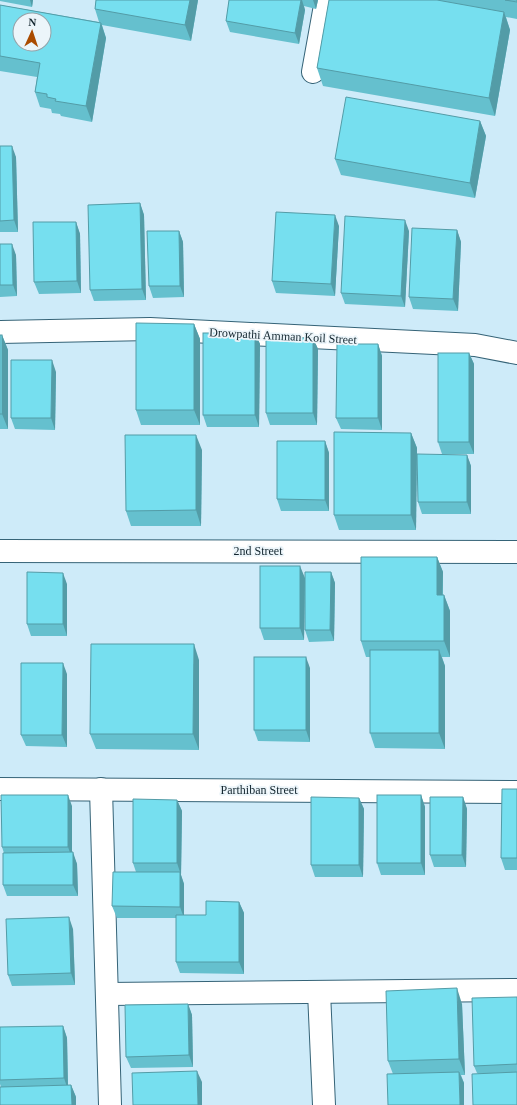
<svg xmlns="http://www.w3.org/2000/svg" width="517" height="1105" viewBox="0 0 517 1105" font-family="'Times New Roman',serif">
<rect width="100%" height="100%" fill="#ceebf9"/>
<g fill="none" stroke-linecap="round" stroke-linejoin="round">
<defs>
<g id="minor">
<polyline points="313,72 326,0"/>
<polyline points="0,332 150,329 475,345 517,353"/>
<polyline points="0,551 517,552"/>
<polyline points="0,789 517,792"/>
<polyline points="101,789 110,1105"/>
<polyline points="319,992 324,1105"/>
<polyline points="107,994 517,990"/>
</g>
</defs>
<use href="#minor" stroke="#356377" stroke-width="24"/>
<use href="#minor" stroke="#fff" stroke-width="22"/>
</g>
<g fill="#65c0ce">
<polygon points="0,0 33,0 32,7 0,1"/>
<polygon points="96,0 198,0 191,41 102,25 106,38 92,122 61,116 60,114 52,113 51,109 40,107 35,92 37,77 0,71 0,5 99,22 95,9"/>
<polygon points="229,0 318,0 316,9 304,6 305,10 299,44 230,32 226,21"/>
<polygon points="329,0 517,0 517,19 506,17 510,30 495,116 323,86 317,68"/>
<polygon points="480,121 486,136 475,198 341,175 335,159"/>
<polygon points="0,146 16,157 18,232 0,232"/>
<polygon points="140,203 144,215 146,300 94,301 90,290"/>
<polygon points="76,222 80,234 81,293 39,294 34,282"/>
<polygon points="339,226 335,296 276,293 272,281"/>
<polygon points="457,230 461,242 458,311 413,309 409,297"/>
<polygon points="179,231 183,242 184,297 153,298 149,286"/>
<polygon points="409,231 405,307 345,304 341,293"/>
<polygon points="0,244 16,255 17,296 0,297"/>
<polygon points="194,324 200,339 200,425 141,425 136,410"/>
<polygon points="255,333 260,344 259,427 207,427 203,415"/>
<polygon points="0,335 2,335 8,350 8,429 0,429"/>
<polygon points="313,338 318,349 317,425 270,425 266,413"/>
<polygon points="378,344 382,356 382,430 341,429 336,418"/>
<polygon points="469,353 474,364 474,454 442,454 438,442"/>
<polygon points="56,372 55,430 15,429 11,418"/>
<polygon points="411,433 417,448 416,530 339,530 334,515"/>
<polygon points="325,441 329,453 329,511 281,511 277,499"/>
<polygon points="202,450 201,526 131,526 126,511"/>
<polygon points="467,455 471,466 471,514 422,514 418,502"/>
<polygon points="437,557 443,572 443,595 444,595 450,611 450,657 442,657 445,666 445,749 375,748 370,733 370,657 366,657 361,641"/>
<polygon points="331,572 335,583 334,641 309,642 305,630"/>
<polygon points="305,578 304,640 264,640 260,628"/>
<polygon points="67,584 67,636 31,636 27,624"/>
<polygon points="199,660 199,750 96,749 90,734"/>
<polygon points="310,668 310,742 258,741 254,730"/>
<polygon points="67,674 67,747 26,746 21,735"/>
<polygon points="517,789 517,870 505,870 501,858"/>
<polygon points="421,795 425,807 425,875 381,875 377,863"/>
<polygon points="463,797 467,809 466,867 434,867 430,855"/>
<polygon points="359,798 364,809 363,877 315,877 311,865"/>
<polygon points="177,800 182,811 181,875 184,884 184,915 206,915 239,902 244,913 244,974 180,973 176,962 176,918 117,918 112,906 136,872 133,863"/>
<polygon points="72,806 72,852 77,864 78,896 7,896 3,885 4,853 2,847"/>
<polygon points="73,929 75,985 12,986 8,975"/>
<polygon points="517,997 517,1105 477,1073 474,1066"/>
<polygon points="188,1004 192,1015 193,1067 131,1068 126,1057"/>
<polygon points="462,1004 465,1075 461,1075 464,1083 393,1074 388,1061"/>
<polygon points="63,1026 67,1038 68,1085 71,1085 76,1097 76,1105 0,1105 1,1087 0,1084 0,1080"/>
</g>
<g fill="#539ca7">
<polygon points="30,0 33,0 32,7"/>
<polygon points="190,0 198,0 191,41 185,25"/>
<polygon points="301,0 302,0 305,10 299,44 295,33"/>
<polygon points="313,0 318,0 316,9"/>
<polygon points="504,12 510,30 495,116 489,98"/>
<polygon points="101,23 106,38 92,122 86,106"/>
<polygon points="480,121 486,136 475,198 470,183"/>
<polygon points="12,146 16,157 18,232 14,220"/>
<polygon points="140,203 144,215 146,300 142,289"/>
<polygon points="335,215 339,226 335,296 331,284"/>
<polygon points="405,220 409,231 405,307 401,296"/>
<polygon points="76,222 80,234 81,293 77,281"/>
<polygon points="457,230 461,242 458,311 453,299"/>
<polygon points="179,231 183,242 184,297 180,286"/>
<polygon points="12,244 16,255 17,296 13,285"/>
<polygon points="194,324 200,339 200,425 194,410"/>
<polygon points="255,333 260,344 259,427 255,415"/>
<polygon points="2,335 8,350 8,429 2,414"/>
<polygon points="313,338 318,349 317,425 313,413"/>
<polygon points="378,344 382,356 382,430 378,418"/>
<polygon points="469,353 474,364 474,454 469,442"/>
<polygon points="52,360 56,372 55,430 51,418"/>
<polygon points="411,433 417,448 416,530 411,515"/>
<polygon points="196,435 202,450 201,526 196,510"/>
<polygon points="325,441 329,453 329,511 325,500"/>
<polygon points="467,455 471,466 471,514 467,502"/>
<polygon points="437,557 443,572 442,610 437,595"/>
<polygon points="300,566 305,578 304,640 300,628"/>
<polygon points="331,572 335,583 334,641 330,630"/>
<polygon points="63,573 67,584 67,636 63,624"/>
<polygon points="444,595 450,611 450,657 444,641"/>
<polygon points="194,644 199,660 199,750 193,734"/>
<polygon points="439,650 445,666 445,749 439,733"/>
<polygon points="306,657 310,668 310,742 306,730"/>
<polygon points="63,663 67,674 67,747 62,735"/>
<polygon points="68,795 72,806 72,858 68,847"/>
<polygon points="421,795 425,807 425,875 421,863"/>
<polygon points="463,797 467,809 466,867 462,855"/>
<polygon points="359,798 364,809 363,877 359,865"/>
<polygon points="177,800 182,811 181,875 177,863"/>
<polygon points="73,852 77,864 78,896 73,885"/>
<polygon points="180,872 184,884 184,918 180,907"/>
<polygon points="239,902 244,913 244,974 239,962"/>
<polygon points="69,917 73,929 75,985 71,973"/>
<polygon points="457,988 462,1004 465,1075 459,1059"/>
<polygon points="188,1004 192,1015 193,1067 189,1055"/>
<polygon points="63,1026 67,1038 68,1090 64,1078"/>
<polygon points="197,1071 202,1082 202,1105 198,1105"/>
<polygon points="459,1072 464,1083 464,1105 460,1105"/>
<polygon points="71,1085 76,1097 76,1105 72,1105"/>
</g>
<g fill="#76dfef" stroke="#539ca7" fill-rule="evenodd">
<polygon points="96,0 190,0 185,25 95,9"/>
<polygon points="229,0 301,0 295,33 226,21"/>
<polygon points="329,0 437,0 504,12 489,98 317,68"/>
<polygon points="505,0 517,0 517,2"/>
<path d="M0,5l101,18 -15,83 -31,-5 1,-2 -9,-2v-3l-12,-2 5,-29 -40,-7zM20,20h24v24h-24z"/>
<polygon points="346,97 480,121 470,183 335,159"/>
<polygon points="0,146 12,146 14,220 0,221"/>
<polygon points="140,203 142,289 90,290 88,205"/>
<polygon points="276,212 335,215 331,284 272,281"/>
<polygon points="345,216 405,220 401,296 341,293"/>
<polygon points="33,222 76,222 77,281 34,282"/>
<polygon points="412,228 457,230 453,299 409,297"/>
<polygon points="147,231 179,231 180,286 149,286"/>
<polygon points="0,244 12,244 13,285 0,285"/>
<polygon points="136,323 194,324 194,410 136,410"/>
<rect x="203" y="333" width="52" height="82"/>
<rect x="0" y="335" width="2" height="79"/>
<polygon points="266,337 313,338 313,413 266,413"/>
<polygon points="337,344 378,344 378,418 336,418"/>
<rect x="438" y="353" width="31" height="89"/>
<polygon points="11,360 52,360 51,418 11,418"/>
<polygon points="334,432 411,433 411,515 334,515"/>
<polygon points="125,435 196,435 196,510 126,511"/>
<polygon points="277,441 325,441 325,500 277,499"/>
<polygon points="417,454 467,455 467,502 418,502"/>
<polygon points="361,557 437,557 437,595 444,595 444,641 361,641"/>
<rect x="260" y="566" width="40" height="62"/>
<polygon points="27,572 63,573 63,624 27,624"/>
<polygon points="305,572 331,572 330,630 305,630"/>
<polygon points="91,644 194,644 193,734 90,734"/>
<rect x="370" y="650" width="69" height="83"/>
<rect x="254" y="657" width="52" height="73"/>
<polygon points="21,663 63,663 62,735 21,735"/>
<polygon points="502,789 517,789 517,858 501,858"/>
<polygon points="1,795 68,795 68,847 2,847"/>
<rect x="377" y="795" width="44" height="68"/>
<polygon points="311,797 359,798 359,865 311,865"/>
<polygon points="430,797 463,797 462,855 430,855"/>
<polygon points="133,799 177,800 177,863 133,863"/>
<polygon points="73,852 73,885 3,885 3,853"/>
<polygon points="113,872 180,872 180,907 112,906"/>
<polygon points="206,901 239,902 239,962 176,962 176,915 206,915"/>
<polygon points="69,917 71,973 8,975 6,919"/>
<polygon points="457,988 459,1059 388,1061 386,991"/>
<polygon points="517,997 517,1064 474,1066 472,998"/>
<polygon points="188,1004 189,1055 126,1057 125,1005"/>
<polygon points="63,1026 64,1078 0,1080 0,1027"/>
<polygon points="197,1071 198,1105 133,1105 132,1073"/>
<polygon points="459,1072 460,1105 388,1105 387,1074"/>
<polygon points="517,1072 517,1105 473,1105 472,1074"/>
<polygon points="71,1085 72,1105 0,1105 0,1087"/>
</g>
<g text-anchor="middle" stroke-width="3.5" stroke-linejoin="round" paint-order="stroke">
<g font-size="12" fill="#12252e" stroke="#ecf5fa">
<text transform="translate(283 336) rotate(3)" y="4">Drowpathi Amman Koil Street</text>
<text x="258" y="555">2nd Street</text>
<text x="259" y="794">Parthiban Street</text>
</g>
</g>
<g transform="translate(32 32) rotate(3)"><circle r="19" fill="#ecf5fa" stroke="#95a2a8"/>
<path d="M0-3L7 15L0 10L-7 15Z" fill="#aa4b00"/>
<text y="-6" font-size="11" font-weight="bold" text-anchor="middle" fill="#12252e">N</text>
</g>
</svg>
